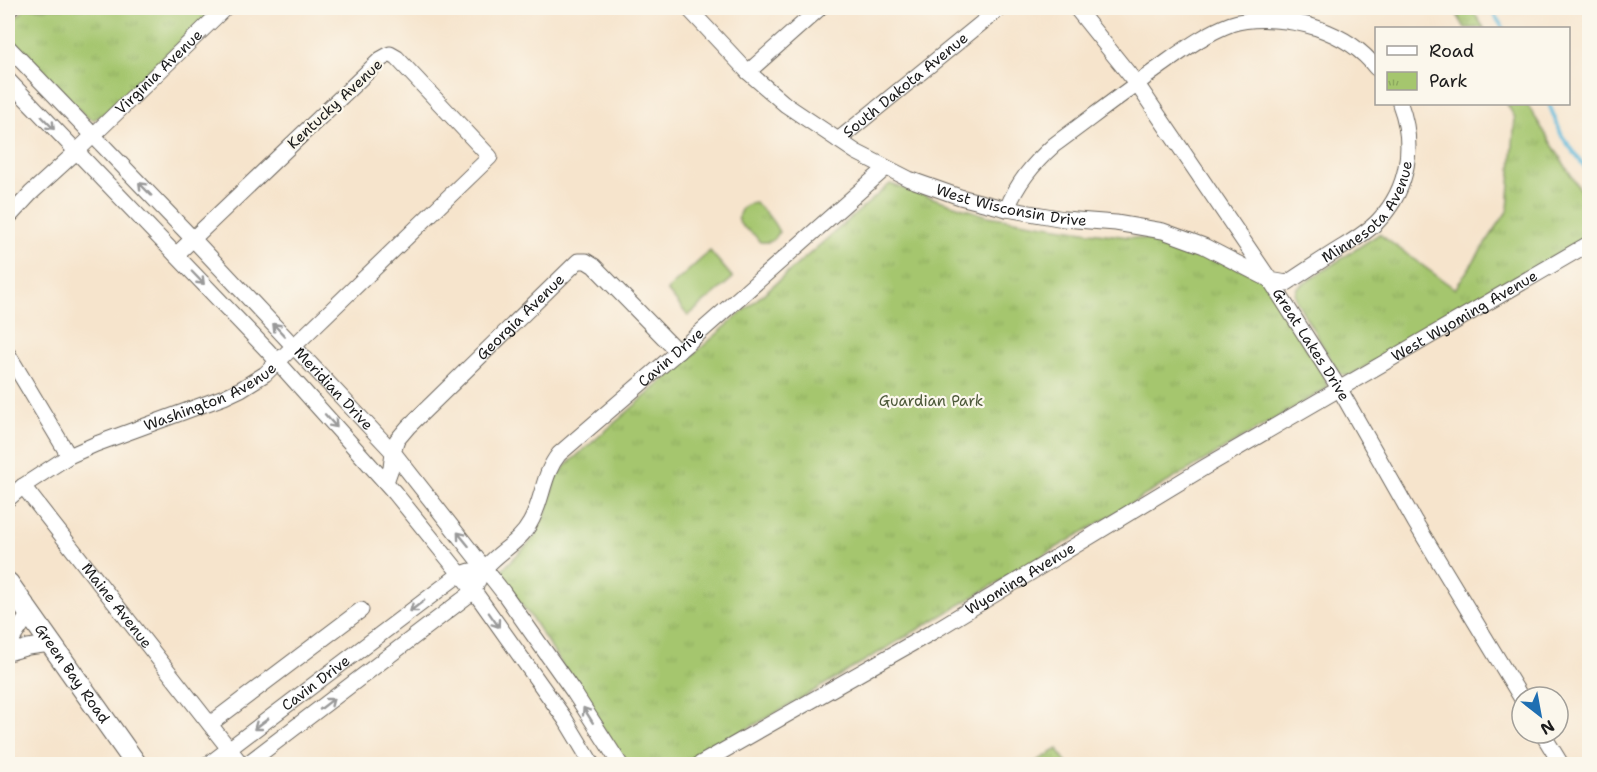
<svg xmlns="http://www.w3.org/2000/svg" width="1597" height="772" viewBox="0 0 1597 772" font-family="'Shantell Sans',sans-serif">
<defs>
<pattern id="park-tufts" width="24" height="20" patternUnits="userSpaceOnUse" patternTransform="scale(1.5)"><rect width="24" height="20" fill="#a5c66e"/><path d="M3 7l-1-3M5 7V3M7 7l1-3M15 17l-1-3M17 17v-4M19 17l1-3" fill="none" stroke="#8daa5f"/></pattern>
</defs>
<rect width="100%" height="100%" fill="#fbf7ec"/>
<filter id="ink" filterUnits="userSpaceOnUse"><feTurbulence type="fractalNoise" baseFrequency=".0167" numOctaves="2"/><feDisplacementMap in="SourceGraphic" scale="12" xChannelSelector="R" yChannelSelector="G"/><feConvolveMatrix kernelMatrix="1 2 1 2 8 2 1 2 1" color-interpolation-filters="sRGB"/></filter>
<filter id="wash" filterUnits="userSpaceOnUse"><feTurbulence type="fractalNoise" baseFrequency=".008" numOctaves="4" result="noise"/><feDisplacementMap in="SourceGraphic" scale="24" xChannelSelector="R" yChannelSelector="G"/><feGaussianBlur stdDeviation="1.35" result="paint"/><feColorMatrix in="noise" values="0 0 0 0 0 0 0 0 0 0 0 0 0 0 0 0 0 1.4 0 .05"/><feComposite in="paint" operator="in"/></filter>
<g filter="url(#wash)">
<rect width="100%" height="100%" fill="#f6e4cc"/>
<polygon fill="#a5c66e" stroke="#607145" stroke-width="1.5" points="710,251 733,278 688,316 667,290"/>
<g fill="url(#park-tufts)" stroke="#607145" stroke-width="1.5">
<polygon points="26,8 215,8 103,115 93,120 85,116 8,35 8,25"/>
<polygon points="1453,8 1471,8 1484,28 1465,28"/>
<polygon points="1507,104 1527,104 1589,204 1589,236 1349,376 1341,374 1337,370 1297,302 1295,294 1297,288 1379,234 1455,289 1508,210 1515,118"/>
<polygon points="890,184 988,216 1090,232 1159,241 1262,276 1326,380 1327,388 795,702 685,764 626,764 531,617 505,584 501,571 532,540 547,510 555,480 565,466"/>
<path d="M755,203c11,8 18,17 24,29 -5,10 -9,11 -19,10 -3,-3 -4,-6 -7,-8 -7,-6 -19,-9 -13,-22 3,-7 8,-8 15,-9z"/>
<polygon points="1058,749 1067,764 1035,764 1034,763"/>
</g>
<g fill="none" stroke-linecap="round" stroke-linejoin="round">
<g stroke="#5cb7d9" stroke-width="4">
<polyline points="1490,8 1503,28"/>
<polyline points="1549,104 1562,136 1590,174"/>
</g>
</g>
</g>
<g filter="url(#ink)">
<g fill="none" stroke-linecap="round" stroke-linejoin="round">
<defs>
<g id="street">
<path id="s1" d="M688,8l60,64 38,33 70,47 53,27 51,18 47,12 57,10 52,4 47,8 41,15 66,34 17,3c18,-12 36,-24 54,-35 13,-8 28,-17 38,-28 30,-32 36,-76 21,-116"/>
<path id="s2" d="M1076,8l61,76 133,196 69,108 76,134 107,177"/>
<polyline points="8,11 11,8"/>
<path id="s3" d="M8,47l186,193 199,212 110,140 70,99 47,73"/>
<polyline points="748,72 820,8"/>
<polyline points="8,80 268,351 395,493 474,591 565,719 592,764"/>
<path id="s4" d="M838,140l162,-132"/>
<path d="M1007,209c10,-26 26,-45 47,-64 34,-25 68,-51 103,-76 24,-17 47,-35 74,-45 24,-8 63,-4 86,4 23,8 44,20 59,40"/>
<path id="s5" d="M8,218l23,-25 45,-41 149,-144"/>
<polyline points="8,354 69,456"/>
<path id="s6" d="M386,482l5,-14 2,-16 4,-12 11,-13 170,-166h8l8,5 84,86"/>
<path id="s7" d="M23,486l218,278"/>
<path id="s8" d="M8,499l15,-13 46,-30 27,-12 128,-47 17,-8 24,-15 225,-217 -93,-99 -7,-4 -9,5 -205,196"/>
<polyline points="8,645 29,614"/>
<polyline points="8,653 28,647 51,644"/>
<polyline points="210,724 361,610"/>
<polyline points="1542,733 1561,764"/>
<path id="s9" d="M209,764l247,-187 5,-3 9,-3"/>
<path id="s10" d="M247,764l227,-173c3,-8 7,-19 13,-25 13,-15 33,-24 43,-43 13,-22 12,-48 29,-69l130,-112 197,-174"/>
<path id="s11" d="M700,764l234,-133 271,-164 385,-224"/>
</g>
<g id="secondary">
<path id="s12" d="M8,583l128,181"/>
</g>
</defs>
<use href="#street" stroke="#68625a" stroke-width="17"/>
<use href="#secondary" stroke="#68625a" stroke-width="23"/>
<use href="#street" stroke="#fff" stroke-width="15"/>
<use href="#secondary" stroke="#fff" stroke-width="21"/>
</g>
<defs><path id="oneway-shaft" d="M-6 0H5M1.5-3L5.5 0L1.5 3" fill="none" stroke-width="1.6" stroke-linecap="round" stroke-linejoin="round" transform="scale(1.5)"/></defs>
<g stroke="#999">
<use href="#oneway-shaft" transform="translate(48 123) rotate(46)"/>
<use href="#oneway-shaft" transform="translate(145 189) rotate(-134)"/>
<use href="#oneway-shaft" transform="translate(198 278) rotate(46)"/>
<use href="#oneway-shaft" transform="translate(279 330) rotate(-133)"/>
<use href="#oneway-shaft" transform="translate(331 421) rotate(48)"/>
<use href="#oneway-shaft" transform="translate(463 539) rotate(-129)"/>
<use href="#oneway-shaft" transform="translate(417 606) rotate(143)"/>
<use href="#oneway-shaft" transform="translate(494 620) rotate(55)"/>
<use href="#oneway-shaft" transform="translate(327 704) rotate(-38)"/>
<use href="#oneway-shaft" transform="translate(588 715) rotate(-122)"/>
<use href="#oneway-shaft" transform="translate(261 724) rotate(143)"/>
</g>
</g>
<g text-anchor="middle" stroke-width="4.5" stroke-linejoin="round" paint-order="stroke">
<g font-size="15" fill="#1c1c1c" stroke="#fbf7ec">
<text dy="5" stroke="none"><textPath href="#s5" startOffset="210">Virginia Avenue</textPath></text>
<text dy="5" stroke="none"><textPath href="#s4" startOffset="87">South Dakota Avenue</textPath></text>
<text transform="translate(335 104) rotate(-43)" y="5">Kentucky Avenue</text>
<text dy="5" stroke="none"><textPath href="#s1" startOffset="388">West Wisconsin Drive</textPath></text>
<text dy="5" stroke="none"><textPath href="#s1" startOffset="788">Minnesota Avenue</textPath></text>
<text dy="5" stroke="none"><textPath href="#s11" startOffset="886">West Wyoming Avenue</textPath></text>
<text dy="5" stroke="none"><textPath href="#s6" startOffset="218">Georgia Avenue</textPath></text>
<text dy="5" stroke="none"><textPath href="#s2" startOffset="411">Great Lakes Drive</textPath></text>
<text dy="5" stroke="none"><textPath href="#s10" startOffset="598">Cavin Drive</textPath></text>
<text dy="5" stroke="none"><textPath href="#s3" startOffset="472">Meridian Drive</textPath></text>
<text dy="5" stroke="none"><textPath href="#s8" startOffset="228">Washington Avenue</textPath></text>
<text dy="5" stroke="none"><textPath href="#s11" startOffset="370">Wyoming Avenue</textPath></text>
<text dy="5" stroke="none"><textPath href="#s7" startOffset="152">Maine Avenue</textPath></text>
<text dy="5" stroke="none"><textPath href="#s12" startOffset="111">Green Bay Road</textPath></text>
<text dy="5" stroke="none"><textPath href="#s9" startOffset="134">Cavin Drive</textPath></text>
</g>
<g font-size="15" fill="#4c5839" stroke="#fbf7ec">
<text x="931" y="406">Guardian Park</text>
</g>
</g>
<rect width="1597" height="772" fill="none" stroke="#fbf7ec" stroke-width="30"/>
<rect x="1375" y="27" width="195" height="78" fill="#fbf7ec" stroke="#a29f99" stroke-width="1.5"/>
<rect x="1387" y="46" width="30" height="9" fill="#ffffff" stroke="#a29f99" stroke-width="1.5"/>
<text x="1429" y="57" font-size="18" fill="#1c1c1c">Road</text>
<rect x="1387" y="72" width="30" height="18" fill="url(#park-tufts)" stroke="#a29f99" stroke-width="1.5"/>
<text x="1429" y="87" font-size="18" fill="#1c1c1c">Park</text>
<g transform="translate(1540 715) rotate(149)"><circle r="28" fill="#fbf7ec" stroke="#a29f99" stroke-width="1.5"/>
<path d="M0-4.5L10 22L0 15L-10 22Z" fill="#1f6fb2"/>
<text y="-9" font-size="16" font-weight="bold" text-anchor="middle" fill="#1c1c1c">N</text>
</g>
</svg>
